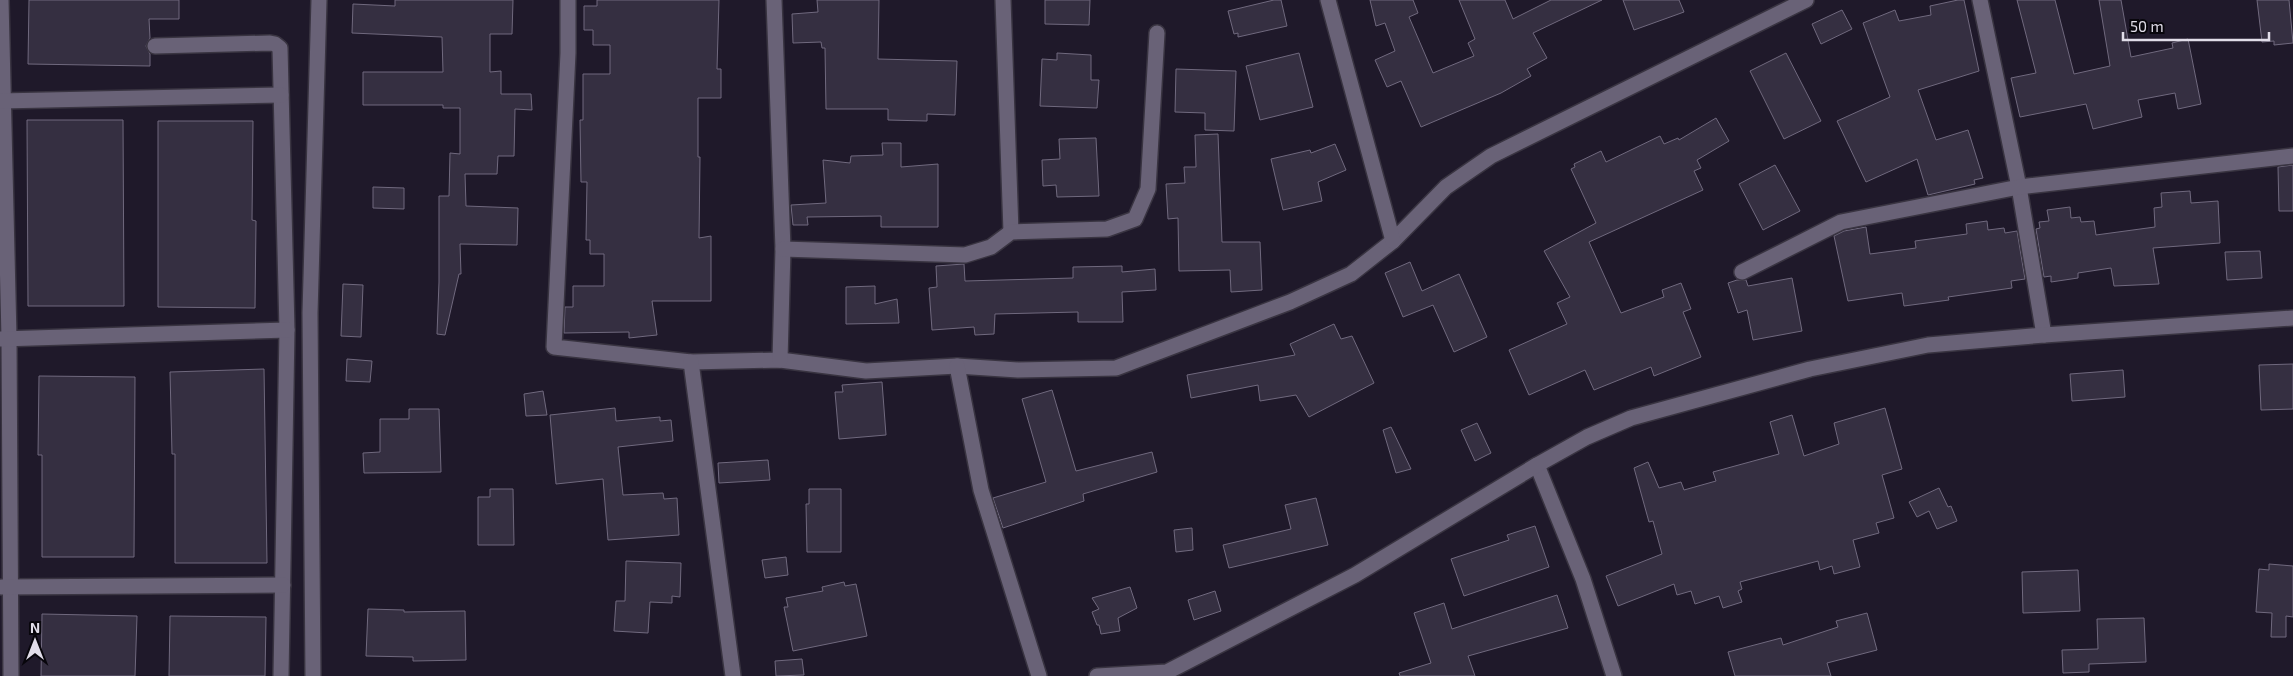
<svg xmlns="http://www.w3.org/2000/svg" width="2293" height="676" viewBox="0 0 2293 676" font-family="'Exo 2',sans-serif">
<rect width="100%" height="100%" fill="#1f192a"/>
<g fill="#352f41" stroke="#70697e">
<polygon points="29,0 179,0 179,19 149,19 150,38 146,46 150,54 150,66 28,64"/>
<polygon points="395,0 513,0 512,34 490,34 490,72 501,71 501,94 531,94 532,110 515,109 514,156 498,156 497,174 465,174 466,206 518,208 517,245 460,244 461,274 459,274 445,335 437,334 439,282 439,196 449,196 450,153 460,154 460,108 443,108 443,105 363,105 363,72 443,72 442,37 352,33 353,4 395,6"/>
<polygon points="597,0 719,0 717,69 721,69 721,98 698,98 698,157 700,157 699,238 711,236 711,301 652,301 657,335 647,336 629,338 629,332 564,333 565,307 573,307 573,286 604,286 604,254 590,254 590,240 586,240 587,182 581,182 580,120 583,120 583,74 610,74 610,45 593,45 593,30 584,30 584,6 597,6"/>
<polygon points="817,0 879,0 878,59 957,61 955,115 927,114 927,121 888,120 888,109 826,109 825,48 822,48 821,42 793,43 792,14 818,12"/>
<polygon points="1045,0 1090,0 1089,25 1045,24"/>
<polygon points="1274,0 1281,0 1287,26 1238,37 1238,33 1234,34 1228,11"/>
<polygon points="1370,0 1413,0 1418,13 1409,17 1433,73 1474,56 1468,43 1475,39 1459,0 1505,0 1513,19 1551,0 1602,0 1533,33 1547,58 1527,69 1531,76 1501,93 1421,127 1401,81 1387,87 1375,60 1395,51 1385,23 1376,26"/>
<polygon points="1623,0 1679,0 1684,12 1634,30"/>
<polygon points="1958,0 1964,0 1979,71 1918,90 1936,140 1968,130 1983,178 1974,180 1975,184 1928,195 1917,159 1866,182 1837,121 1890,97 1863,23 1895,10 1899,21 1931,15 1930,6"/>
<polygon points="2017,0 2055,0 2074,74 2110,66 2099,0 2121,0 2131,57 2173,48 2172,43 2188,39 2201,104 2178,109 2175,93 2138,100 2142,117 2093,129 2086,104 2020,117 2011,78 2036,73"/>
<polygon points="2257,0 2289,0 2293,43 2274,45 2274,41 2262,42"/>
<polygon points="1842,10 1852,29 1821,44 1812,24"/>
<polygon points="1057,53 1091,55 1091,80 1099,80 1097,108 1040,106 1042,59 1057,60"/>
<polygon points="1299,53 1313,107 1260,120 1246,66"/>
<polygon points="1786,53 1821,121 1784,139 1750,71"/>
<polygon points="1176,69 1236,71 1234,131 1205,130 1205,113 1175,112"/>
<polygon points="1716,118 1729,141 1697,160 1701,168 1694,171 1703,190 1589,242 1621,313 1664,297 1662,290 1681,283 1691,309 1683,312 1701,357 1654,376 1651,367 1594,390 1585,370 1529,395 1509,350 1567,324 1557,303 1570,297 1544,251 1596,223 1571,169 1575,167 1574,164 1601,151 1606,162 1660,136 1664,144 1678,138 1679,140"/>
<polygon points="27,120 123,120 124,306 28,306"/>
<polygon points="158,121 253,121 252,220 256,221 255,308 158,307"/>
<polygon points="1218,134 1222,242 1260,242 1262,290 1231,292 1230,270 1179,271 1178,218 1168,219 1166,184 1185,183 1184,167 1196,167 1195,135"/>
<polygon points="1096,138 1099,196 1057,197 1056,185 1043,186 1042,160 1060,159 1059,139"/>
<polygon points="882,143 901,143 901,167 938,164 938,227 881,227 881,216 807,217 808,225 793,225 791,205 826,203 823,160 850,163 851,156 883,155"/>
<polygon points="1335,144 1346,170 1318,182 1322,201 1283,210 1271,159 1310,150 1311,153"/>
<polygon points="1775,165 1800,211 1763,230 1739,184"/>
<polygon points="2293,165 2293,211 2279,211 2278,167"/>
<polygon points="373,187 404,188 404,209 373,208"/>
<polygon points="2190,191 2191,203 2218,201 2220,243 2153,248 2159,284 2114,286 2111,268 2078,273 2078,278 2051,282 2051,276 2044,277 2036,229 2040,228 2039,222 2049,221 2047,210 2070,207 2071,218 2080,217 2081,222 2094,221 2096,235 2155,227 2154,208 2162,207 2161,193"/>
<polygon points="1987,221 1988,230 2004,228 2005,233 2017,231 2025,279 2011,281 2012,288 1948,297 1949,300 1904,306 1902,293 1848,301 1834,236 1844,231 1866,227 1870,254 1916,248 1915,241 1967,234 1966,224"/>
<polygon points="2260,251 2262,278 2227,280 2225,252"/>
<polygon points="1410,262 1422,291 1459,274 1487,337 1454,352 1433,305 1403,317 1385,273"/>
<polygon points="964,264 965,281 1073,278 1073,267 1122,266 1122,272 1155,269 1156,290 1122,292 1123,322 1078,322 1078,312 995,314 994,334 975,335 974,327 932,330 929,288 937,287 936,266"/>
<polygon points="1792,278 1802,331 1753,340 1747,310 1738,313 1728,283 1737,280 1746,280 1748,286"/>
<polygon points="343,284 363,285 361,337 341,336"/>
<polygon points="875,286 875,304 897,299 899,323 846,324 846,287"/>
<polygon points="1334,324 1341,339 1352,336 1374,383 1309,417 1296,395 1260,401 1258,385 1191,398 1187,375 1295,355 1290,344"/>
<polygon points="347,359 372,361 370,382 346,381"/>
<polygon points="2293,364 2293,409 2261,410 2259,365"/>
<polygon points="264,369 267,563 175,563 175,454 172,454 170,372"/>
<polygon points="2123,370 2125,397 2072,401 2070,374"/>
<polygon points="39,376 135,377 134,557 42,557 42,455 38,455"/>
<polygon points="882,382 886,435 839,439 835,392 843,392 842,385"/>
<polygon points="1052,390 1076,471 1152,452 1157,472 1083,494 1084,501 1003,528 993,498 1046,482 1022,399"/>
<polygon points="543,391 547,415 526,416 524,394"/>
<polygon points="615,408 616,421 660,417 660,421 671,420 673,441 618,447 623,495 663,493 664,499 677,498 679,535 608,540 603,479 556,484 550,415"/>
<polygon points="1885,408 1902,469 1882,475 1894,518 1876,523 1879,533 1853,540 1860,567 1834,574 1832,566 1820,570 1818,561 1740,582 1742,589 1738,591 1742,602 1723,608 1719,596 1695,604 1691,591 1677,595 1674,584 1618,606 1606,576 1662,554 1653,521 1649,522 1634,468 1648,462 1659,488 1681,482 1684,490 1716,481 1713,472 1779,454 1770,422 1792,415 1804,456 1839,444 1834,423"/>
<polygon points="409,409 439,409 441,472 364,473 363,453 380,452 380,419 409,419"/>
<polygon points="1477,423 1491,453 1475,461 1461,430"/>
<polygon points="1391,427 1411,469 1396,473 1383,430"/>
<polygon points="768,460 770,480 719,483 718,463"/>
<polygon points="1939,488 1948,507 1951,506 1957,521 1937,529 1929,511 1917,517 1909,502"/>
<polygon points="490,489 513,489 514,545 478,545 478,497 490,497"/>
<polygon points="809,489 841,489 841,552 807,552 806,504 809,504"/>
<polygon points="1316,498 1328,545 1229,568 1223,545 1291,529 1285,505"/>
<polygon points="1535,526 1549,567 1464,596 1451,559 1509,540 1507,535"/>
<polygon points="1192,528 1193,550 1176,552 1174,530"/>
<polygon points="786,557 788,575 765,578 762,560"/>
<polygon points="626,561 681,563 680,597 672,596 672,603 650,602 648,633 614,631 616,601 625,601"/>
<polygon points="2269,564 2293,566 2293,617 2286,616 2286,637 2271,637 2272,613 2256,612 2259,569 2269,570"/>
<polygon points="2078,570 2080,611 2023,613 2022,572"/>
<polygon points="844,582 845,586 856,584 867,636 793,651 784,607 788,607 786,598 823,591 822,587"/>
<polygon points="1130,587 1137,608 1118,618 1120,631 1101,634 1099,625 1097,625 1092,612 1099,609 1092,598"/>
<polygon points="1215,591 1221,611 1194,620 1188,600"/>
<polygon points="1557,595 1568,628 1468,656 1475,676 1400,676 1399,673 1431,663 1414,613 1444,603 1452,629"/>
<polygon points="368,609 404,610 404,612 465,611 466,660 413,661 413,657 366,656"/>
<polygon points="1867,613 1877,650 1827,663 1831,676 1735,676 1728,652 1781,638 1783,645 1838,627 1836,621"/>
<polygon points="42,614 137,616 135,676 41,676"/>
<polygon points="170,616 266,617 265,676 169,676"/>
<polygon points="2144,618 2146,662 2089,664 2089,672 2063,673 2062,650 2098,649 2097,619"/>
<polygon points="802,659 804,675 776,676 775,661"/>
</g>
<g fill="none" stroke-linecap="round" stroke-linejoin="round">
<defs>
<g id="minor">
<polyline points="1,0 9,338 11,676"/>
<polyline points="568,0 568,53 554,347 691,362 780,360 866,371 957,366 1018,370 1116,368 1290,302 1351,274 1393,241 1446,187 1491,156 1806,0"/>
<polyline points="774,0 783,249 780,360"/>
<polyline points="1003,0 1011,232"/>
<polyline points="1328,0 1393,241"/>
<polyline points="1980,0 2019,187 2044,335"/>
<polyline points="155,46 270,43 275,44 280,48 287,330 281,676"/>
<polyline points="0,101 281,95"/>
<polyline points="783,249 965,255 991,247 1011,232 1107,229 1135,219 1148,189 1157,33"/>
<polyline points="1742,272 1841,222 2019,187 2293,156"/>
<polyline points="1,339 287,330"/>
<polyline points="691,362 733,676"/>
<polyline points="957,366 981,490 1039,676"/>
<polyline points="1537,465 1583,579 1614,676"/>
<polyline points="2,587 283,585"/>
<polyline points="313,676 310,313 319,0"/>
<polyline points="1097,676 1167,672 1355,575 1537,465 1587,437 1631,418 1810,369 1928,345 2044,335 2293,318"/>
</g>
</defs>
<use href="#minor" stroke="#393441" stroke-width="18"/>
<use href="#minor" stroke="#696277" stroke-width="15"/>
</g>
<g transform="translate(35 641)" stroke="#08060c" stroke-width="4" paint-order="stroke">
<path d="M0-4L9 19L0 12L-9 19Z" fill="#e1dde9"/>
<text y="-8" font-size="14" font-weight="bold" text-anchor="middle" fill="#e1dde9">N</text>
</g>
<path d="M2123 32v8h146v-8" fill="none" stroke="#e1dde9" stroke-width="2.5"/>
<text x="2130" y="32" font-size="15" fill="#e1dde9" stroke="#08060c" stroke-width="4" paint-order="stroke">50 m</text>
</svg>
